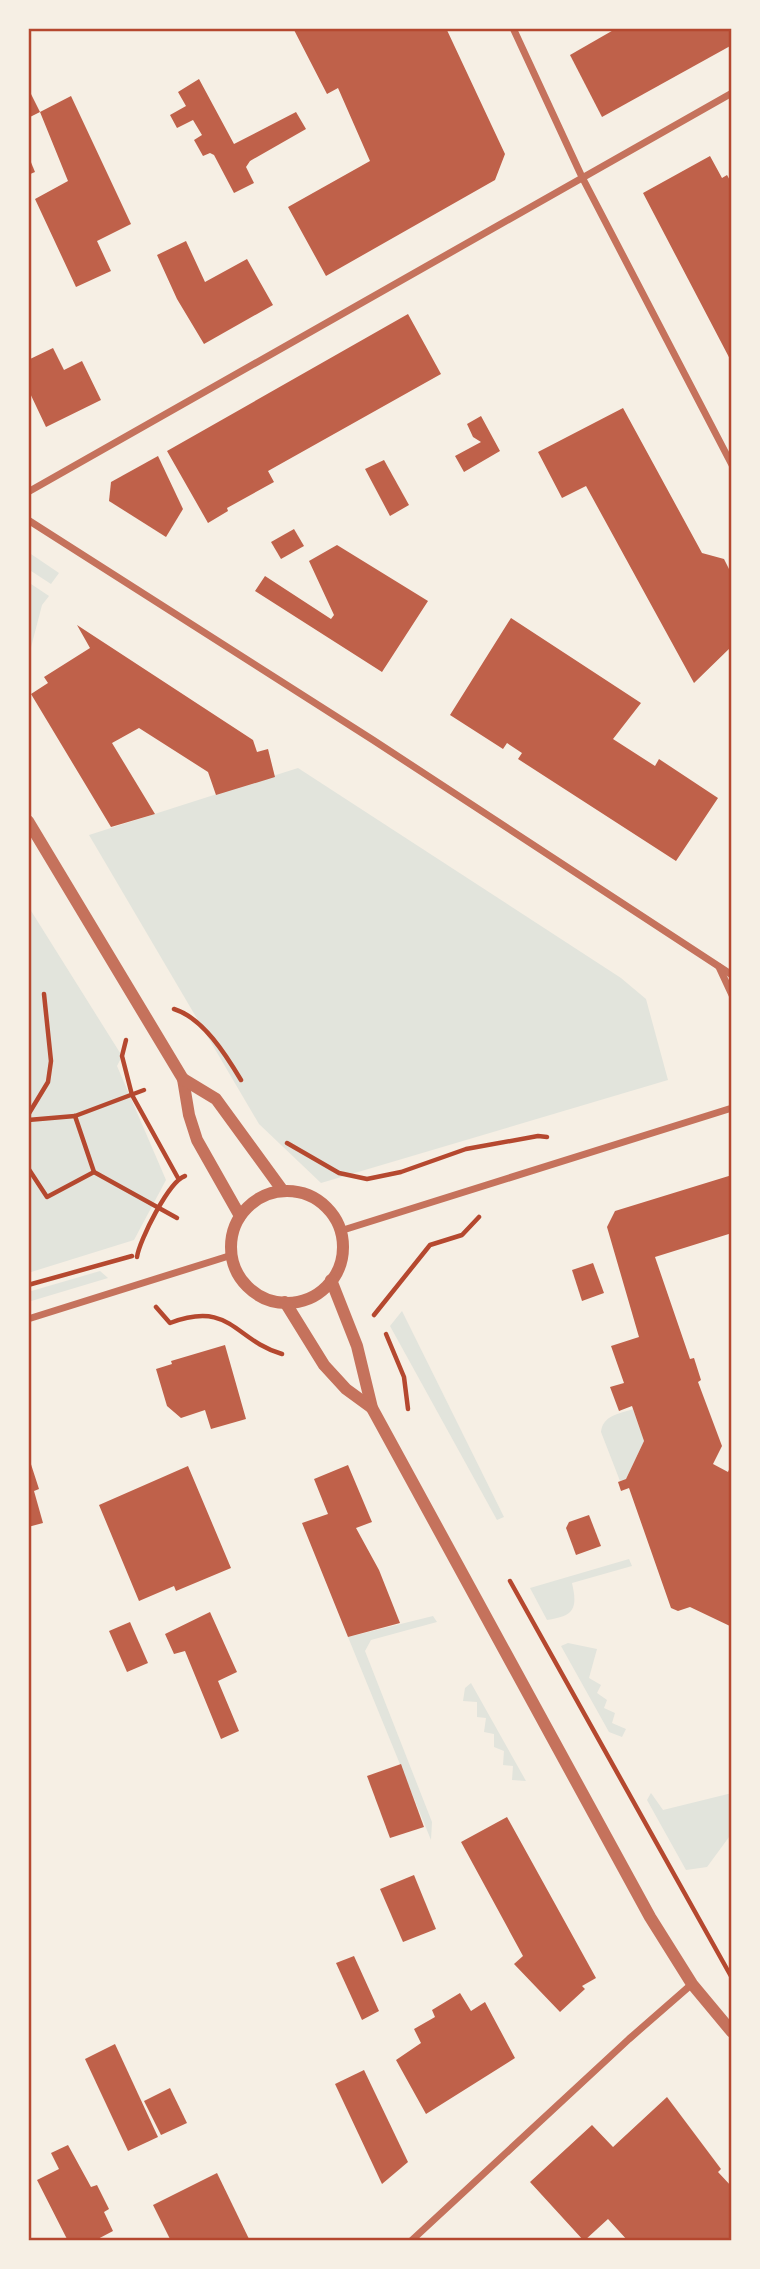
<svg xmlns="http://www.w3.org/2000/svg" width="760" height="2269" viewBox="0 0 760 2269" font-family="'Asap Condensed',sans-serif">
<rect width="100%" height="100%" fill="#f6efe4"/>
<g fill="#e2e4dc">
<polygon points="28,552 59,573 51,584 28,569"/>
<polygon points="28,582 49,596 42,605 28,659"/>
<polygon points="298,768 621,978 646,999 668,1080 321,1183 259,1124 89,835"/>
<polygon points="28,906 122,1056 117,1066 166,1180 134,1240 28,1273"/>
<polygon points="100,1271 108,1278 28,1302 28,1292"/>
<polygon points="402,1311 504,1517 497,1520 390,1326"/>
<path d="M633,1409l11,32 -18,38 -6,2 -19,-49c2,-17 18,-18 32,-23z"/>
<path d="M629,1559l3,7 -60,17c6,26 2,33 -25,37l-17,-32z"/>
<polygon points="433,1616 437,1622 371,1640 365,1651 432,1822 431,1840 348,1637"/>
<polygon points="568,1643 597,1649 589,1678 601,1685 597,1693 607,1700 604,1708 615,1713 612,1723 626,1729 622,1737 609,1732 561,1646"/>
<polygon points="471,1683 526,1781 512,1780 513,1766 503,1765 504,1751 494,1747 494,1734 484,1732 486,1718 477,1717 477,1702 463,1701 465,1688"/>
<polygon points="651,1793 663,1810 732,1793 732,1833 707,1867 686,1870 647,1800"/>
</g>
<g fill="#bf614a">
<polygon points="293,28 446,28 505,154 495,180 326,276 288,207 370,161 338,88 327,94"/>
<polygon points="617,28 732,28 732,45 602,117 570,55"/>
<polygon points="199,79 234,144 296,112 306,129 250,161 246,167 254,183 234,193 214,155 210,153 203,156 194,140 202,135 193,120 177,128 170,115 186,106 178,92"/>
<polygon points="28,88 40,112 28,118"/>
<polygon points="71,96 131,224 97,241 111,271 76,287 35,199 68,181 40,112"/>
<polygon points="28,155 35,172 28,175"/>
<polygon points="710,156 722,178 727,175 732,184 732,363 643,193"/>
<polygon points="186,241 205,282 247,259 273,305 204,344 177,299 157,255"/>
<polygon points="408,314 441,374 268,471 274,482 227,508 228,511 208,523 167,451"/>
<polygon points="53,348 64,370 82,361 101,400 46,427 28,389 28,360"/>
<polygon points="623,408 702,553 724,559 732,575 732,646 694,683 586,486 562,498 538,452"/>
<polygon points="481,416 500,451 464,472 455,456 481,442 473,437 467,424"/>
<polygon points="158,456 183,509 166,537 109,501 111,482"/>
<polygon points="384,460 409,505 390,516 365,469"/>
<polygon points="294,529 304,546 281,559 271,542"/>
<polygon points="337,545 428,601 382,672 255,591 265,576 331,619 334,615 309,561"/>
<polygon points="511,618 641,703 613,739 655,766 659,759 718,798 676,861 518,759 522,753 507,743 503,749 450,715"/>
<polygon points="77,625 253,740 257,752 268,749 275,777 216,795 208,772 139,728 112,743 155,814 111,827 31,694 48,683 44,677 90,648"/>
<polygon points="732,1175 732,1233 655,1257 690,1359 694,1358 701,1380 698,1382 722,1446 713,1464 728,1472 732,1463 732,1627 690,1607 678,1611 671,1608 629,1488 621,1491 618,1482 626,1479 644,1441 632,1406 619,1411 610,1387 624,1383 611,1346 639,1337 607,1227 615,1211"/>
<polygon points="593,1263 604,1293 582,1301 572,1270"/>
<polygon points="225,1345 246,1419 211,1429 205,1410 181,1418 167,1406 156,1369 172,1364 171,1361"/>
<polygon points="28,1455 39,1489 34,1491 43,1523 28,1527"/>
<polygon points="348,1465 372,1522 356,1528 379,1570 400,1623 348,1637 302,1523 328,1514 314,1479"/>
<polygon points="188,1466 231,1568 176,1591 174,1586 139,1601 99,1505"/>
<polygon points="589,1515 601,1546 576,1555 566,1528 569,1522"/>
<polygon points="210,1612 237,1672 218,1681 239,1731 221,1739 185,1651 174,1654 165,1634"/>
<polygon points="130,1622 148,1663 127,1672 109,1631"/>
<polygon points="401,1764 424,1827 390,1838 367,1776"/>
<polygon points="507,1817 596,1978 582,1986 585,1989 560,2012 514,1964 523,1956 461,1842"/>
<polygon points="414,1875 436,1929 403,1942 380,1889"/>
<polygon points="354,1956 379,2011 362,2020 336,1963"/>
<polygon points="460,1993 471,2011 485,2002 515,2058 426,2114 396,2060 421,2043 414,2029 435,2017 432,2010"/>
<polygon points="115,2044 158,2137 128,2151 85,2059"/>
<polygon points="364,2070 408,2162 382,2184 335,2084"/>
<polygon points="170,2088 187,2123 161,2135 144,2101"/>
<polygon points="667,2097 721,2169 718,2172 732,2187 732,2241 628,2241 608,2219 584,2241 530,2182 592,2125 613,2147"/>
<polygon points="68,2145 91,2187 97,2185 109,2209 104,2212 113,2231 94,2241 68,2241 37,2180 59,2169 51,2153"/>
<polygon points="217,2173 250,2241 171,2241 153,2205"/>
</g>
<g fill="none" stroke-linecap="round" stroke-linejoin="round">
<g stroke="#b5482f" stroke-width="4.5">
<path d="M174,1009c29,9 52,46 67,71"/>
<polyline points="126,1040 122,1056 132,1095 178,1178"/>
<polyline points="28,1115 48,1082 51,1061 44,994"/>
<polyline points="75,1116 94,1172 177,1218"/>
<polyline points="28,1120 75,1116 144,1090"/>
<polyline points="287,1143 339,1173 367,1179 401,1172 466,1149 538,1136 547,1137"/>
<polyline points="28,1168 47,1197 94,1172"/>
<path d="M137,1257c2,-16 32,-76 48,-81"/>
<polyline points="28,1285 132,1256"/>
<path d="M156,1307l14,16c61,-23 64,17 112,31"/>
<polyline points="374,1315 430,1245 462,1235 479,1217"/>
<polyline points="386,1334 404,1377 408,1409"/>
<polyline points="510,1581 732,1978"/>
</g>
<g stroke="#c5725c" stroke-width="7">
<polyline points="513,28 582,177 732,465"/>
<polyline points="28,492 732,93"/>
<polyline points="28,520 373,740 732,975"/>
<polyline points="719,967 732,995"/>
<polyline points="340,1231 732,1108"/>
<polyline points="28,1319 232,1255"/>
<polyline points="411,2241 629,2039 692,1984"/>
</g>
<g stroke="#c5725c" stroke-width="12">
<polyline points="28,821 183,1079 189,1115 197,1140 240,1216"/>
<polyline points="183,1079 216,1099 283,1191"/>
<circle cx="287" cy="1247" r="56"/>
<polyline points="331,1280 357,1346 372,1408 650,1917 692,1984 732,2032"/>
<polyline points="285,1302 324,1365 346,1389 372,1408"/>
</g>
</g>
<rect width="760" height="2269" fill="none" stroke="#f6efe4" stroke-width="60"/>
<rect x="30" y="30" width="700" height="2209" fill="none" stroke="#b5482f" stroke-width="2.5"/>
</svg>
